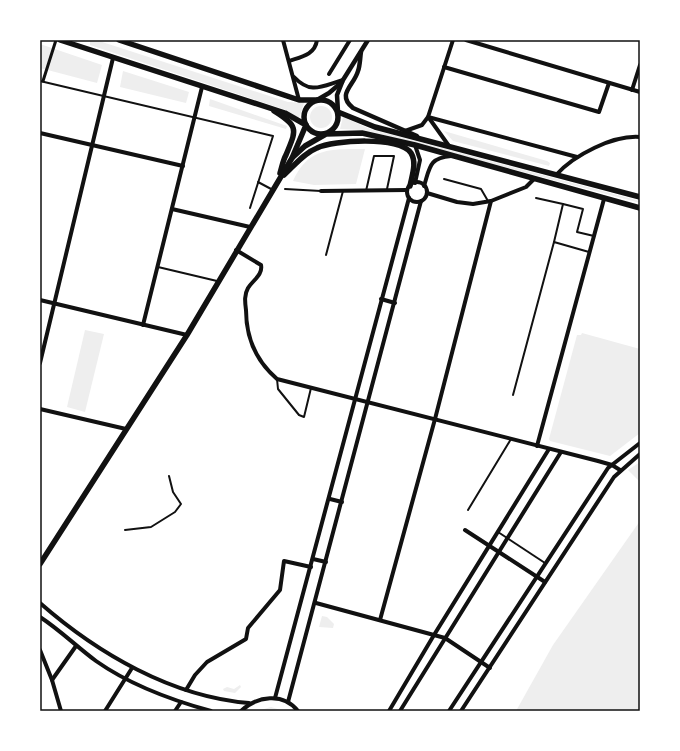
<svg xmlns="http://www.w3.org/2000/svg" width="680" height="751" viewBox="0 0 680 751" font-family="'Space Grotesk',sans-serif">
<rect width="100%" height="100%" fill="#fff"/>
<g fill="#eee">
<polygon points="90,40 96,40 288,102 304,103 299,118 286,110 90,45"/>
<polygon points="40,44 102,65 97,83 40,68"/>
<polygon points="123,71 189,92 186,103 120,87"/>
<polygon points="210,99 287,126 286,129 209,106"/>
<circle cx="321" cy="117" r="11"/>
<polygon points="343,117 370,129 640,201 640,203 376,133 362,130 340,129"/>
<polygon points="444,131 547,161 550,163 549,166 453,141"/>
<path d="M365,149l-9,35 -42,1 -21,-4c15,-34 39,-32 72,-32z"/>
<polygon points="85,330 104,334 85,412 67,407"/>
<polygon points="582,333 640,349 640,433 610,456 550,441 549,439 577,335 581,335"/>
<polygon points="640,462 640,482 628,470"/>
<polygon points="640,521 640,711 516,711 553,645"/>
<polygon points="322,616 327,617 334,624 333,628 319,627"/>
<polygon points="240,685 241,687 235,693 224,691 223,689 227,687 234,689"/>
<polygon points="271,707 284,711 257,711"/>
</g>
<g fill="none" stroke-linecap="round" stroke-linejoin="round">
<g stroke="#111" stroke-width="2">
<polyline points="40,81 273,136 250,208"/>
<polyline points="444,179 481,189 488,201"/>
<polyline points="258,182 273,190"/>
<polyline points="285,189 321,191"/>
<polyline points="366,191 374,156 394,156 387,189"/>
<polyline points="536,198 563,204 554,242"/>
<polyline points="563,204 583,209 577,232 594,236"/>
<polyline points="326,255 343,191"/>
<polyline points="158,267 217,281"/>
<polyline points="277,379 278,389 299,415 304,417 311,388"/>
<polyline points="513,395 554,242 589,252"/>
<polyline points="468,510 511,439"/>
<polyline points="125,530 151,527 175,512 181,504 173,492 169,476"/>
<polyline points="498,532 545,563"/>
</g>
<polyline stroke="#111" stroke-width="3" points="43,81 56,40"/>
<g stroke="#111" stroke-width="4">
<polyline points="283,40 299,100"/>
<polyline points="466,40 640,92"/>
<path d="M289,61c12,-4 26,-6 28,-21"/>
<polyline points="444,67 599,112 609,83"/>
<polyline points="329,74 350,40"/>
<path d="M294,77c17,18 28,9 49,3"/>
<polyline points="632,90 640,65"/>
<polyline points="428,117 577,157"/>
<polyline points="429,118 449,146"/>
<polyline points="405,131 422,125 428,117 453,40"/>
<polyline points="40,133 183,166"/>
<path d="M556,175c18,-20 57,-40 84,-38"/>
<circle cx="417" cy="192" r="10"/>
<polyline points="415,183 420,160 415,145"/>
<path d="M424,186c6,-19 5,-28 27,-30"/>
<polyline points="321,191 407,190"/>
<polyline points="427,193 457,202 473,204 491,201 526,187 534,179"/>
<polyline points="172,209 250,227"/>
<path d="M236,250l25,15c2,10 -8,15 -13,23 -4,7 -3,14 -2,22 0,27 10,51 31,69l321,82 14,4 8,5"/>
<polyline points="381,299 395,303"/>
<polyline points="40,300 187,335"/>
<polyline points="143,325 202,87"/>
<polyline points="40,363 113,58"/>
<polyline points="40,409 126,429"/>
<polyline points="537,446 604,199"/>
<polyline points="330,499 342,502"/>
<polyline points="465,530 545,582"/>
<polyline points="313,559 326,562"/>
<path d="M40,603c57,50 132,94 209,100"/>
<polyline points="316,603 445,638 490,668"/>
<path d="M40,617c20,13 37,30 56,44 34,24 75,39 115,50"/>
<polyline points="380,620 435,419 491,201"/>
<polyline points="40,650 52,680 61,711"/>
<polyline points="52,680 76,646"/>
<polyline points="186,690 195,675 207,662 246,639 248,628 280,590 284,561 311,567"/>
<polyline points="275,698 409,198"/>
<polyline points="288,702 421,201"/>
<polyline points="105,711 132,668"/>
<polyline points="175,711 181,702"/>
<path d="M241,711c16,-15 42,-19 57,0"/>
<polyline points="389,711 434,635 549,449"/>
<polyline points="400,711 561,452"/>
<polyline points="449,711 608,468 640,443"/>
<polyline points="461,711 614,477 640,454"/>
</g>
<g stroke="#111" stroke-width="4.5">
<path d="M361,52c-1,6 -1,14 -3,19 -4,15 -22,23 -5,37l64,28"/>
<polyline points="317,100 329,93 342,82"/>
<polyline points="338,112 337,95 343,80 368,40"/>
</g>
<g stroke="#111" stroke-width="5.5">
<polyline points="119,40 299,100 317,100"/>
<circle cx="321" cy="117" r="17"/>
<path d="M274,111c26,16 22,19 12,44 -3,5 -4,12 -6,18"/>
<polyline points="338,112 375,127 640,197"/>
<polyline points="293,157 305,146 326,134 362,133 415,145 640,208"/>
<path d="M284,175c10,-9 20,-22 33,-27 16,-8 83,-12 94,5 6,10 1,22 -1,33"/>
<polyline points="40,564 187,335 292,158 306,125 285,113 60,40"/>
</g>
</g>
<rect width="680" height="751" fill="none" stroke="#ffffff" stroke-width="82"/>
<rect x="41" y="41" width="598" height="669" fill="none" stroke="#111" stroke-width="1.5"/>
</svg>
